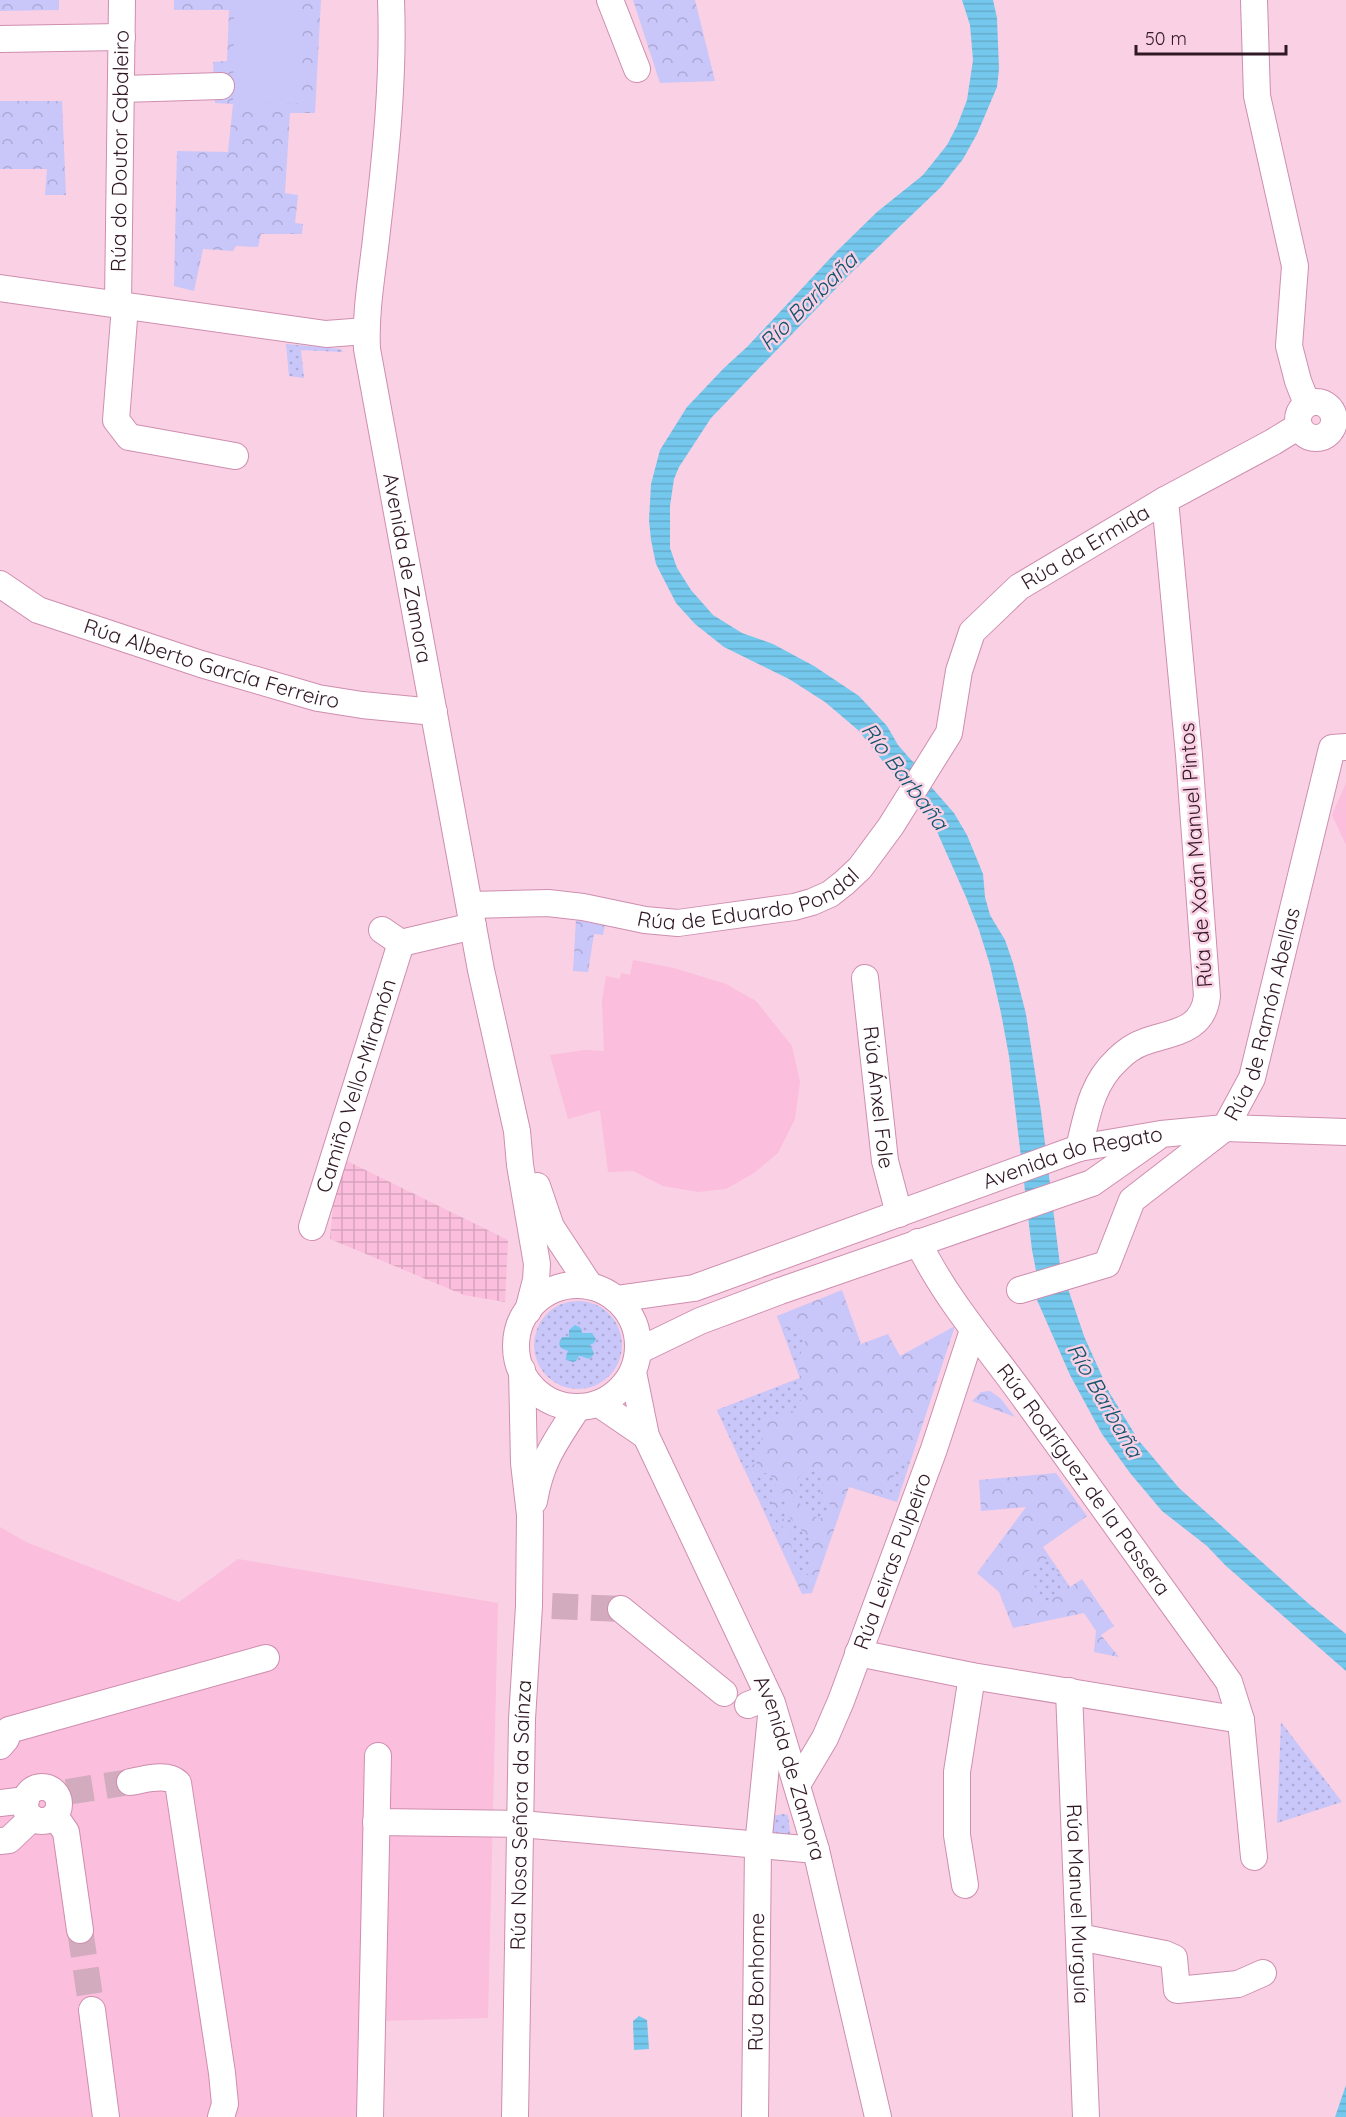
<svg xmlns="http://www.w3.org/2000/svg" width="1346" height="2117" viewBox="0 0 1346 2117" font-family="Quicksand,sans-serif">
<defs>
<pattern id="industrial-grid" width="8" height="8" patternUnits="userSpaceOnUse" patternTransform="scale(1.5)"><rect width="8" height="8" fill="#fbbedc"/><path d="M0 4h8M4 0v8" fill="none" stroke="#d7a3bd"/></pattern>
<pattern id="park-crowns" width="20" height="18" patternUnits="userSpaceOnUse" patternTransform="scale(1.5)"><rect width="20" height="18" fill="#c9c6f9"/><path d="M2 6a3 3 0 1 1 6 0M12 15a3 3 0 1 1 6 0" fill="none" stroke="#ada9d5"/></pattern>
<pattern id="garden-dots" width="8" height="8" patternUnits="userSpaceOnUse" patternTransform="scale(1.5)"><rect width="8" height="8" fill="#c9c6f9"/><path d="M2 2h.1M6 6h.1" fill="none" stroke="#ada9d5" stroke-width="1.8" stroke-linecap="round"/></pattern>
<pattern id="water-rules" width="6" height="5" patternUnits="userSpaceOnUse" patternTransform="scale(1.5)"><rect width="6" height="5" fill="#74c8ed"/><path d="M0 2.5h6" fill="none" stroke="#65abcb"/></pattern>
</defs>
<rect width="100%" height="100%" fill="#fad0e4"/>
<g fill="#fbbedc">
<polygon points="1346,783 1346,845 1332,815"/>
<polygon points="633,960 674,968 726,984 756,1001 792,1046 800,1082 795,1119 778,1153 754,1173 726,1189 698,1192 663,1186 633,1171 608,1172 600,1110 568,1119 550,1055 585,1050 604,1051 602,1001 606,976 620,979 621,973 630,975"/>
<polygon points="0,1527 26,1542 179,1602 238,1559 498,1603 488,2018 381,2021 378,2117 0,2117"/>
</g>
<polygon fill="url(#industrial-grid)" points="345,1160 508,1240 505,1302 464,1295 330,1239 334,1196"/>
<g fill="url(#park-crowns)">
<polygon points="0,0 59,0 59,10 0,11"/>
<polygon points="174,0 321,0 315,113 290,113 285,193 298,195 295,223 303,224 302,234 261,234 258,247 236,246 233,251 203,249 194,291 174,286 177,151 228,152 233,104 215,103 213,62 227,61 229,10 174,10"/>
<polygon points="633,0 695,0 715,81 660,83"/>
<polygon points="0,101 62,101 66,195 45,195 47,169 0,169"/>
<polygon points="576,920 605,925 603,935 594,934 588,972 573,971"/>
<polygon points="842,1290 861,1344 888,1334 900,1356 955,1326 897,1502 849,1487 812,1593 802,1594 717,1410 800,1378 777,1316"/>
<polygon points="990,1391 1000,1398 1015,1417 972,1401 981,1392"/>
<polygon points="1056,1473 1087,1516 1043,1547 1070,1587 1082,1579 1114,1626 1101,1635 1119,1657 1094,1652 1096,1631 1084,1613 1013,1628 999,1592 977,1573 1026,1507 981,1511 979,1480"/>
</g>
<g fill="url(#garden-dots)">
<polygon points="286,344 341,349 343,352 301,350 304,378 289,376"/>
<circle cx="578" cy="1345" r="44"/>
<path d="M795,1326c17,9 8,22 2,35 4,19 13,34 -4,50l-15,3 -13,6 -4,8 1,11 -6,12 1,12 -13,6 -27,-59 83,-32 -18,-49z"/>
<polygon points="905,1455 909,1458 897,1494 888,1492 900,1458"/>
<path d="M809,1471c9,-1 13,6 15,14l-4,12c8,3 13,7 9,16l-8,5c-22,-1 -38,-40 -12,-47z"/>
<path d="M766,1473c19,9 5,22 6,36 0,7 6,13 11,17l-2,5 -5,3 -27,-56 9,-4z"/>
<polygon points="783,1492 784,1492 787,1510 791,1519 810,1539 812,1561 808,1575 797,1571 792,1554 790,1529 779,1512 779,1505"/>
<polygon points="1048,1558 1068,1587 1046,1602 1025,1573"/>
<polygon points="1281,1722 1342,1802 1277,1823"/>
<polygon points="784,1814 788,1815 791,1840 773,1844 770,1816"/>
</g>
<polygon fill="#c9c6f9" points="234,0 299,0 300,103 233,104"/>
<g fill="url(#water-rules)">
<polygon points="962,0 993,0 997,18 999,69 997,87 977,134 963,159 941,187 849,275 711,418 679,467 674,479 670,506 670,548 677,568 691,590 713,615 742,633 773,644 814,666 859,696 887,726 898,745 912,761 916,763 926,781 954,813 967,835 983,874 985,897 990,915 1005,940 1013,963 1026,1014 1041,1111 1060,1265 1084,1336 1109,1392 1139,1441 1179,1488 1309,1604 1346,1634 1346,1671 1225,1565 1207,1546 1162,1511 1130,1473 1102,1434 1070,1375 1037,1300 1039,1286 1032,1250 1009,1056 1001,1013 990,965 979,930 966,897 934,825 927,813 913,799 858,730 825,702 789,679 724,647 695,624 676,603 656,564 651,540 649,520 651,484 660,450 687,407 724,368 747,347 837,251 877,212 923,175 947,145 957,126 967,100 973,60 970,25"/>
<path d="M575,1325l6,3 1,5h10l4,6 -2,4 -4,2 4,8c-4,10 -9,3 -15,3l-3,5 -3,1 -6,-2 -1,-4 2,-5 -7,-3 -2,-4 3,-7h7v-7z"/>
<polygon points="639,2016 647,2020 649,2049 634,2050 633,2021"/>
<polygon points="1346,2085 1346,2117 1335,2117"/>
</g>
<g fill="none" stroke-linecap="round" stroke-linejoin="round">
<g stroke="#d2abbe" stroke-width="26" stroke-dasharray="26 13" stroke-linecap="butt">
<polyline points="552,1606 621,1609"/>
<polyline points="67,1792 130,1782"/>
<polyline points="80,1930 92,2010"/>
</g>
<defs>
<g id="minor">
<path id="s1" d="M391,0c3,76 -5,154 -14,230 -4,40 -12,79 -10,119l114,621 36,161 3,34 17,99 -1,16 -8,31"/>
<polyline points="610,0 637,69"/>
<polyline points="1254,0 1257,96 1295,266 1289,346 1298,381 1307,404"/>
<polyline points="0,39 122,37"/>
<polyline points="122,89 221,86"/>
<polyline points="0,288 326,334 366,331"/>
<path id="s2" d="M118,303l4,-303"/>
<polyline points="125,306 116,420 129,437 235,456"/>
<circle cx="1316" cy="420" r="18"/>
<path id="s3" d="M0,584l38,26 163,54 117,34 44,7 72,7"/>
<path id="s4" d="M470,905l78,-2 35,4 62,13 33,3 116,-16 18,-5 18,-8 14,-11 16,-15 31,-42 58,-93 10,-62 13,-39 47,-45 146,-87 108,-58 26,-16"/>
<polyline points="382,930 401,943 473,926"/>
<path id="s5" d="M865,978l20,183 14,53"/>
<path d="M1079,1148c8,-32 12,-64 38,-88 7,-7 18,-15 27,-18 28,-10 59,-10 63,-46l-18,-241 -24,-255"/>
<polyline points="537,1186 551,1227 590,1286"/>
<path id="s6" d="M312,1227l89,-284"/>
<path id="s7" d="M918,1242c28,58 71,106 108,158 68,94 136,188 203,282l12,38 13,137"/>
<circle cx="577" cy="1346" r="61"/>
<path id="s8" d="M1020,1290l87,-26 25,-64 93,-72 27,-50 80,-330 14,-1"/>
<path id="s9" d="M616,1299l78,-11 385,-140 82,-14 64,-6 121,4"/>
<polyline points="638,1351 700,1321 780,1291 1092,1183 1156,1138"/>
<path id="s10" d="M633,1372l13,64 126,267 44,147 62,267"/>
<polyline points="599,1404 646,1436"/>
<path d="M534,1501c7,-41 22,-60 44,-94"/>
<polyline points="621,1609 724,1693"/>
<polyline points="858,1653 972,1676 1241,1720"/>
<path id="s11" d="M1069,1691l17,426"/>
<polyline points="748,1705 769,1697"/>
<polyline points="0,1746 6,1739 9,1730 266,1658"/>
<path d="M130,1782c14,-2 36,-10 48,1l44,290 3,31 -4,13"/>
<path id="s12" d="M797,1785l28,-47 16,-37 93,-252 39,-119"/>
<circle cx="42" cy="1804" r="17"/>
<polyline points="0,1803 26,1800"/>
<polyline points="55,1816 66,1832 80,1930"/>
<polyline points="376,1822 521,1824 816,1850"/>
<polyline points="0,1841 9,1840 32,1818"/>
<polyline points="965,1885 957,1835 957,1772 972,1676"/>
<polyline points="1079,1937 1165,1954 1174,1958 1177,1990 1238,1984 1263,1973"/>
<polyline points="92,2010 106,2117"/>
<polyline points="370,2117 378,1756"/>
<path id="s13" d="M515,2117l7,-398 7,-113 1,-91 -6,-52 -2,-93"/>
<path id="s14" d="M755,2117l3,-271 13,-130"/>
</g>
</defs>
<use href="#minor" stroke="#ce8eaf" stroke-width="28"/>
<use href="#minor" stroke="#fff" stroke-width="26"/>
</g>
<g text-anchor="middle" stroke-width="5" stroke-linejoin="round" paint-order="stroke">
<g font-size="21" fill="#301825" stroke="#fad0e4">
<text dy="7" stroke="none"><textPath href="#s2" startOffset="152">Rúa do Doutor Cabaleiro</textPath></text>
<text dy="7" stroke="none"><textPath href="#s4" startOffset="813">Rúa da Ermida</textPath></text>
<text dy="7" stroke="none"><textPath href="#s1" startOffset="573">Avenida de Zamora</textPath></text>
<text dy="7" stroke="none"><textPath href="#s3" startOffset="228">Rúa Alberto García Ferreiro</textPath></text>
<text transform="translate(1196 855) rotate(-94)" y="7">Rúa de Xoán Manuel Pintos</text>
<text dy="7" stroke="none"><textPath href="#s4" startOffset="284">Rúa de Eduardo Pondal</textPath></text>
<text dy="7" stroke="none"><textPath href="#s8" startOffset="398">Rúa de Ramón Abellas</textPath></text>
<text dy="7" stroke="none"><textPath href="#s6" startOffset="148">Camiño Vello-Miramón</textPath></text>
<text dy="7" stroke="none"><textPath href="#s5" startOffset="120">Rúa Ánxel Fole</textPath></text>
<text dy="7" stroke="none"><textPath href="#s9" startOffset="480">Avenida do Regato</textPath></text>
<text dy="7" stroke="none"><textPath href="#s7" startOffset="290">Rúa Rodríguez de la Passera</textPath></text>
<text dy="7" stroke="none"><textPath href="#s12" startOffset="244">Rúa Leiras Pulpeiro</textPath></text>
<text dy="7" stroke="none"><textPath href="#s10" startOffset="428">Avenida de Zamora</textPath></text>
<text dy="7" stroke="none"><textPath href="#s13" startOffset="302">Rúa Nosa Señora da Saínza</textPath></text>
<text dy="7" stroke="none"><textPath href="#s11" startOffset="213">Rúa Manuel Murguía</textPath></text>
<text dy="7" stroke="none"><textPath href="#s14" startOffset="135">Rúa Bonhome</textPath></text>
</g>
<g font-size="22" font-style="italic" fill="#0f556e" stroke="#fad0e4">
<text transform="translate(808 301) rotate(-45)" y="8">Río Barbaña</text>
<text transform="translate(905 776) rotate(53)" y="8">Río Barbaña</text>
<text transform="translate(1105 1400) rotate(60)" y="8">Río Barbaña</text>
</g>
</g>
<path d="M1136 45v9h150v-9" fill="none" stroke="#301825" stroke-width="3"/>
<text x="1145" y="45" font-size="18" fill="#301825" stroke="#fad0e4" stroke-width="4.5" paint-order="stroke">50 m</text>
</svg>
